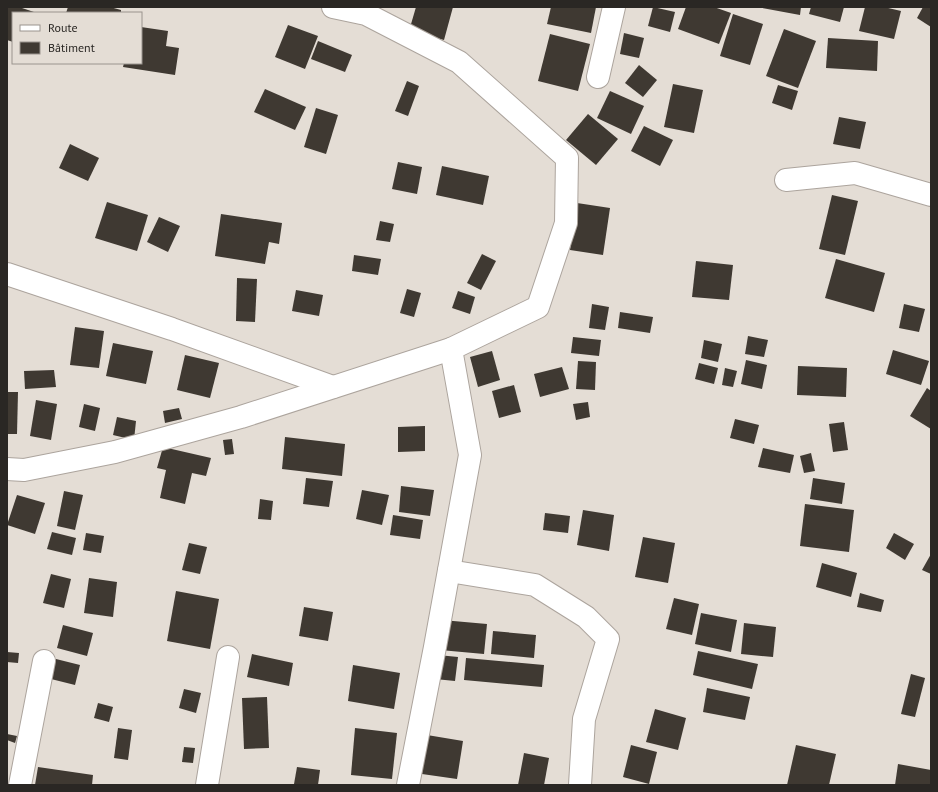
<svg xmlns="http://www.w3.org/2000/svg" width="938" height="792" viewBox="0 0 938 792" font-family="'PT Sans',sans-serif">
<rect width="100%" height="100%" fill="#e4ddd5"/>
<g fill="#3f3932">
<polygon points="7,7 19,7 37,13 13,13 13,42 7,40"/>
<polygon points="68,7 110,7 121,10 121,13 66,13"/>
<polygon points="416,7 453,7 444,40 409,31"/>
<polygon points="551,7 596,7 591,33 547,24"/>
<polygon points="653,7 675,12 670,32 648,26"/>
<polygon points="686,7 714,7 731,13 719,44 678,29"/>
<polygon points="757,7 801,7 800,15"/>
<polygon points="811,7 844,7 840,22 809,14"/>
<polygon points="865,7 884,7 901,11 894,39 859,31"/>
<polygon points="923,7 931,7 931,27 917,18"/>
<polygon points="733,14 763,24 750,65 720,56"/>
<polygon points="288,25 318,36 305,69 275,57"/>
<polygon points="141,27 168,31 166,46 179,48 175,75 123,67 124,63 141,63"/>
<polygon points="784,29 816,41 798,88 766,76"/>
<polygon points="624,33 644,38 639,58 620,54"/>
<polygon points="550,34 590,44 578,91 538,81"/>
<polygon points="828,38 878,41 877,71 826,68"/>
<polygon points="318,41 352,55 345,72 311,59"/>
<polygon points="639,65 657,80 643,97 625,83"/>
<polygon points="407,81 419,86 408,116 395,111"/>
<polygon points="673,84 703,90 694,133 664,127"/>
<polygon points="778,85 798,91 792,110 772,103"/>
<polygon points="265,89 306,107 295,130 254,112"/>
<polygon points="610,91 644,106 631,134 597,118"/>
<polygon points="316,108 338,115 326,154 304,147"/>
<polygon points="588,114 618,139 596,165 566,140"/>
<polygon points="839,117 866,122 860,149 833,144"/>
<polygon points="644,126 673,140 660,166 631,151"/>
<polygon points="70,144 99,158 88,181 59,168"/>
<polygon points="398,162 422,167 417,194 392,189"/>
<polygon points="442,166 489,176 483,205 436,195"/>
<polygon points="832,195 858,201 845,255 819,249"/>
<polygon points="107,202 148,215 137,251 95,238"/>
<polygon points="577,203 610,208 603,255 570,250"/>
<polygon points="221,214 282,223 279,244 269,242 265,264 215,256"/>
<polygon points="159,217 180,226 168,252 147,242"/>
<polygon points="380,221 394,224 390,242 376,240"/>
<polygon points="482,254 496,261 481,290 467,283"/>
<polygon points="354,255 381,259 378,275 352,271"/>
<polygon points="836,259 885,273 874,312 825,298"/>
<polygon points="696,261 733,265 729,300 692,297"/>
<polygon points="237,278 257,279 255,322 236,321"/>
<polygon points="407,289 421,293 414,317 400,313"/>
<polygon points="296,290 323,295 319,316 292,311"/>
<polygon points="458,291 475,297 470,314 452,308"/>
<polygon points="592,304 609,307 605,330 589,328"/>
<polygon points="904,304 925,309 919,332 899,328"/>
<polygon points="620,312 653,317 650,333 618,328"/>
<polygon points="75,327 104,331 99,368 70,365"/>
<polygon points="748,336 768,340 764,357 745,354"/>
<polygon points="573,337 601,340 599,356 571,353"/>
<polygon points="704,340 722,344 718,362 701,358"/>
<polygon points="113,343 153,351 146,384 106,376"/>
<polygon points="893,350 929,361 921,385 886,374"/>
<polygon points="492,351 500,380 478,387 470,357"/>
<polygon points="185,355 219,363 210,398 177,390"/>
<polygon points="746,360 767,365 762,389 741,384"/>
<polygon points="578,361 596,362 595,390 576,389"/>
<polygon points="699,363 718,368 714,384 695,379"/>
<polygon points="798,366 847,368 846,397 797,395"/>
<polygon points="562,367 569,389 540,397 534,374"/>
<polygon points="725,368 737,371 733,387 722,385"/>
<polygon points="54,370 56,387 25,389 24,371"/>
<polygon points="514,385 521,412 499,418 492,391"/>
<polygon points="927,388 931,391 931,429 910,416"/>
<polygon points="7,392 18,392 17,434 7,434"/>
<polygon points="36,400 57,404 51,440 30,436"/>
<polygon points="588,402 590,417 576,420 573,404"/>
<polygon points="84,404 100,408 95,431 79,427"/>
<polygon points="179,408 182,419 165,423 163,411"/>
<polygon points="117,417 136,421 134,440 113,435"/>
<polygon points="735,419 759,425 754,444 730,438"/>
<polygon points="844,422 848,450 833,452 829,424"/>
<polygon points="425,426 425,451 398,452 398,427"/>
<polygon points="285,437 345,444 342,476 282,469"/>
<polygon points="232,439 234,454 225,455 223,440"/>
<polygon points="163,447 211,458 206,476 192,473 185,504 160,498 166,470 157,468"/>
<polygon points="763,448 794,455 790,473 758,467"/>
<polygon points="811,453 815,471 804,473 800,456"/>
<polygon points="306,478 333,481 329,507 303,504"/>
<polygon points="813,478 845,483 842,504 810,499"/>
<polygon points="401,486 434,490 430,516 399,512"/>
<polygon points="362,490 389,495 382,525 356,519"/>
<polygon points="64,491 83,495 75,530 57,526"/>
<polygon points="17,495 45,503 35,534 7,525"/>
<polygon points="260,499 273,501 271,520 258,519"/>
<polygon points="805,504 854,510 849,552 800,546"/>
<polygon points="583,510 614,515 609,551 577,545"/>
<polygon points="545,513 570,516 568,533 543,530"/>
<polygon points="393,515 423,520 420,539 390,535"/>
<polygon points="52,532 76,538 72,555 47,549"/>
<polygon points="86,533 104,536 101,553 83,550"/>
<polygon points="894,533 914,544 905,560 886,548"/>
<polygon points="643,537 675,543 668,583 635,577"/>
<polygon points="189,543 207,547 200,574 182,570"/>
<polygon points="931,554 931,574 922,570"/>
<polygon points="822,563 857,573 851,597 816,587"/>
<polygon points="51,574 71,579 64,608 43,603"/>
<polygon points="89,578 117,582 113,617 84,613"/>
<polygon points="176,591 219,599 210,649 167,641"/>
<polygon points="860,593 884,600 881,612 857,607"/>
<polygon points="674,598 699,604 692,635 666,629"/>
<polygon points="304,607 333,612 328,641 299,636"/>
<polygon points="701,613 737,620 731,652 695,644"/>
<polygon points="442,620 487,624 484,654 440,650"/>
<polygon points="744,623 776,627 773,657 741,654"/>
<polygon points="63,625 93,633 87,656 57,648"/>
<polygon points="493,631 536,635 534,658 491,654"/>
<polygon points="698,651 758,664 752,689 693,675"/>
<polygon points="7,652 19,653 18,663 7,662"/>
<polygon points="252,654 293,663 289,686 247,677"/>
<polygon points="438,655 458,657 455,681 435,679"/>
<polygon points="466,658 544,665 542,687 464,680"/>
<polygon points="56,659 80,665 75,685 51,679"/>
<polygon points="353,665 400,673 394,709 348,701"/>
<polygon points="911,674 925,678 915,717 901,714"/>
<polygon points="707,688 750,697 745,720 703,712"/>
<polygon points="184,689 201,693 196,713 179,708"/>
<polygon points="267,697 269,748 244,749 242,698"/>
<polygon points="98,703 113,707 109,722 94,718"/>
<polygon points="655,709 686,718 678,750 646,742"/>
<polygon points="118,728 132,730 128,760 114,758"/>
<polygon points="355,728 397,733 392,779 351,775"/>
<polygon points="7,734 17,736 15,743 7,740"/>
<polygon points="427,735 463,741 457,779 422,774"/>
<polygon points="631,745 657,752 649,784 623,777"/>
<polygon points="796,745 836,754 829,785 787,785"/>
<polygon points="184,747 195,748 193,763 182,762"/>
<polygon points="524,753 549,758 544,785 518,785"/>
<polygon points="898,764 931,770 931,785 895,785"/>
<polygon points="38,767 93,775 92,785 35,785"/>
<polygon points="297,767 320,770 318,785 294,784"/>
</g>
<g fill="none" stroke-linecap="round" stroke-linejoin="round">
<defs>
<g id="minor">
<polyline points="333,7 366,14 459,62 567,158 566,223 538,307 451,349 470,455 435,647 408,785"/>
<polyline points="598,77 614,7"/>
<polyline points="786,180 855,173 931,195"/>
<polyline points="7,274 172,329 333,387"/>
<polyline points="7,469 24,470 115,452 241,417 451,349"/>
<polyline points="449,571 535,585 586,617 608,639 584,719 580,785"/>
<polyline points="20,785 44,661"/>
<polyline points="207,785 228,657"/>
</g>
</defs>
<use href="#minor" stroke="#aca49d" stroke-width="24"/>
<use href="#minor" stroke="#fff" stroke-width="22"/>
</g>
<rect width="938" height="792" fill="none" stroke="#2a2724" stroke-width="16"/>
<rect x="12" y="12" width="130" height="52" fill="#e4ddd5" stroke="#9a948e"/>
<rect x="20" y="25" width="20" height="6" fill="#ffffff" stroke="#9a948e"/>
<text x="48" y="32" font-size="12" fill="#2a2724">Route</text>
<rect x="20" y="42" width="20" height="12" fill="#3f3932" stroke="#9a948e"/>
<text x="48" y="52" font-size="12" fill="#2a2724">Bâtiment</text>
</svg>
